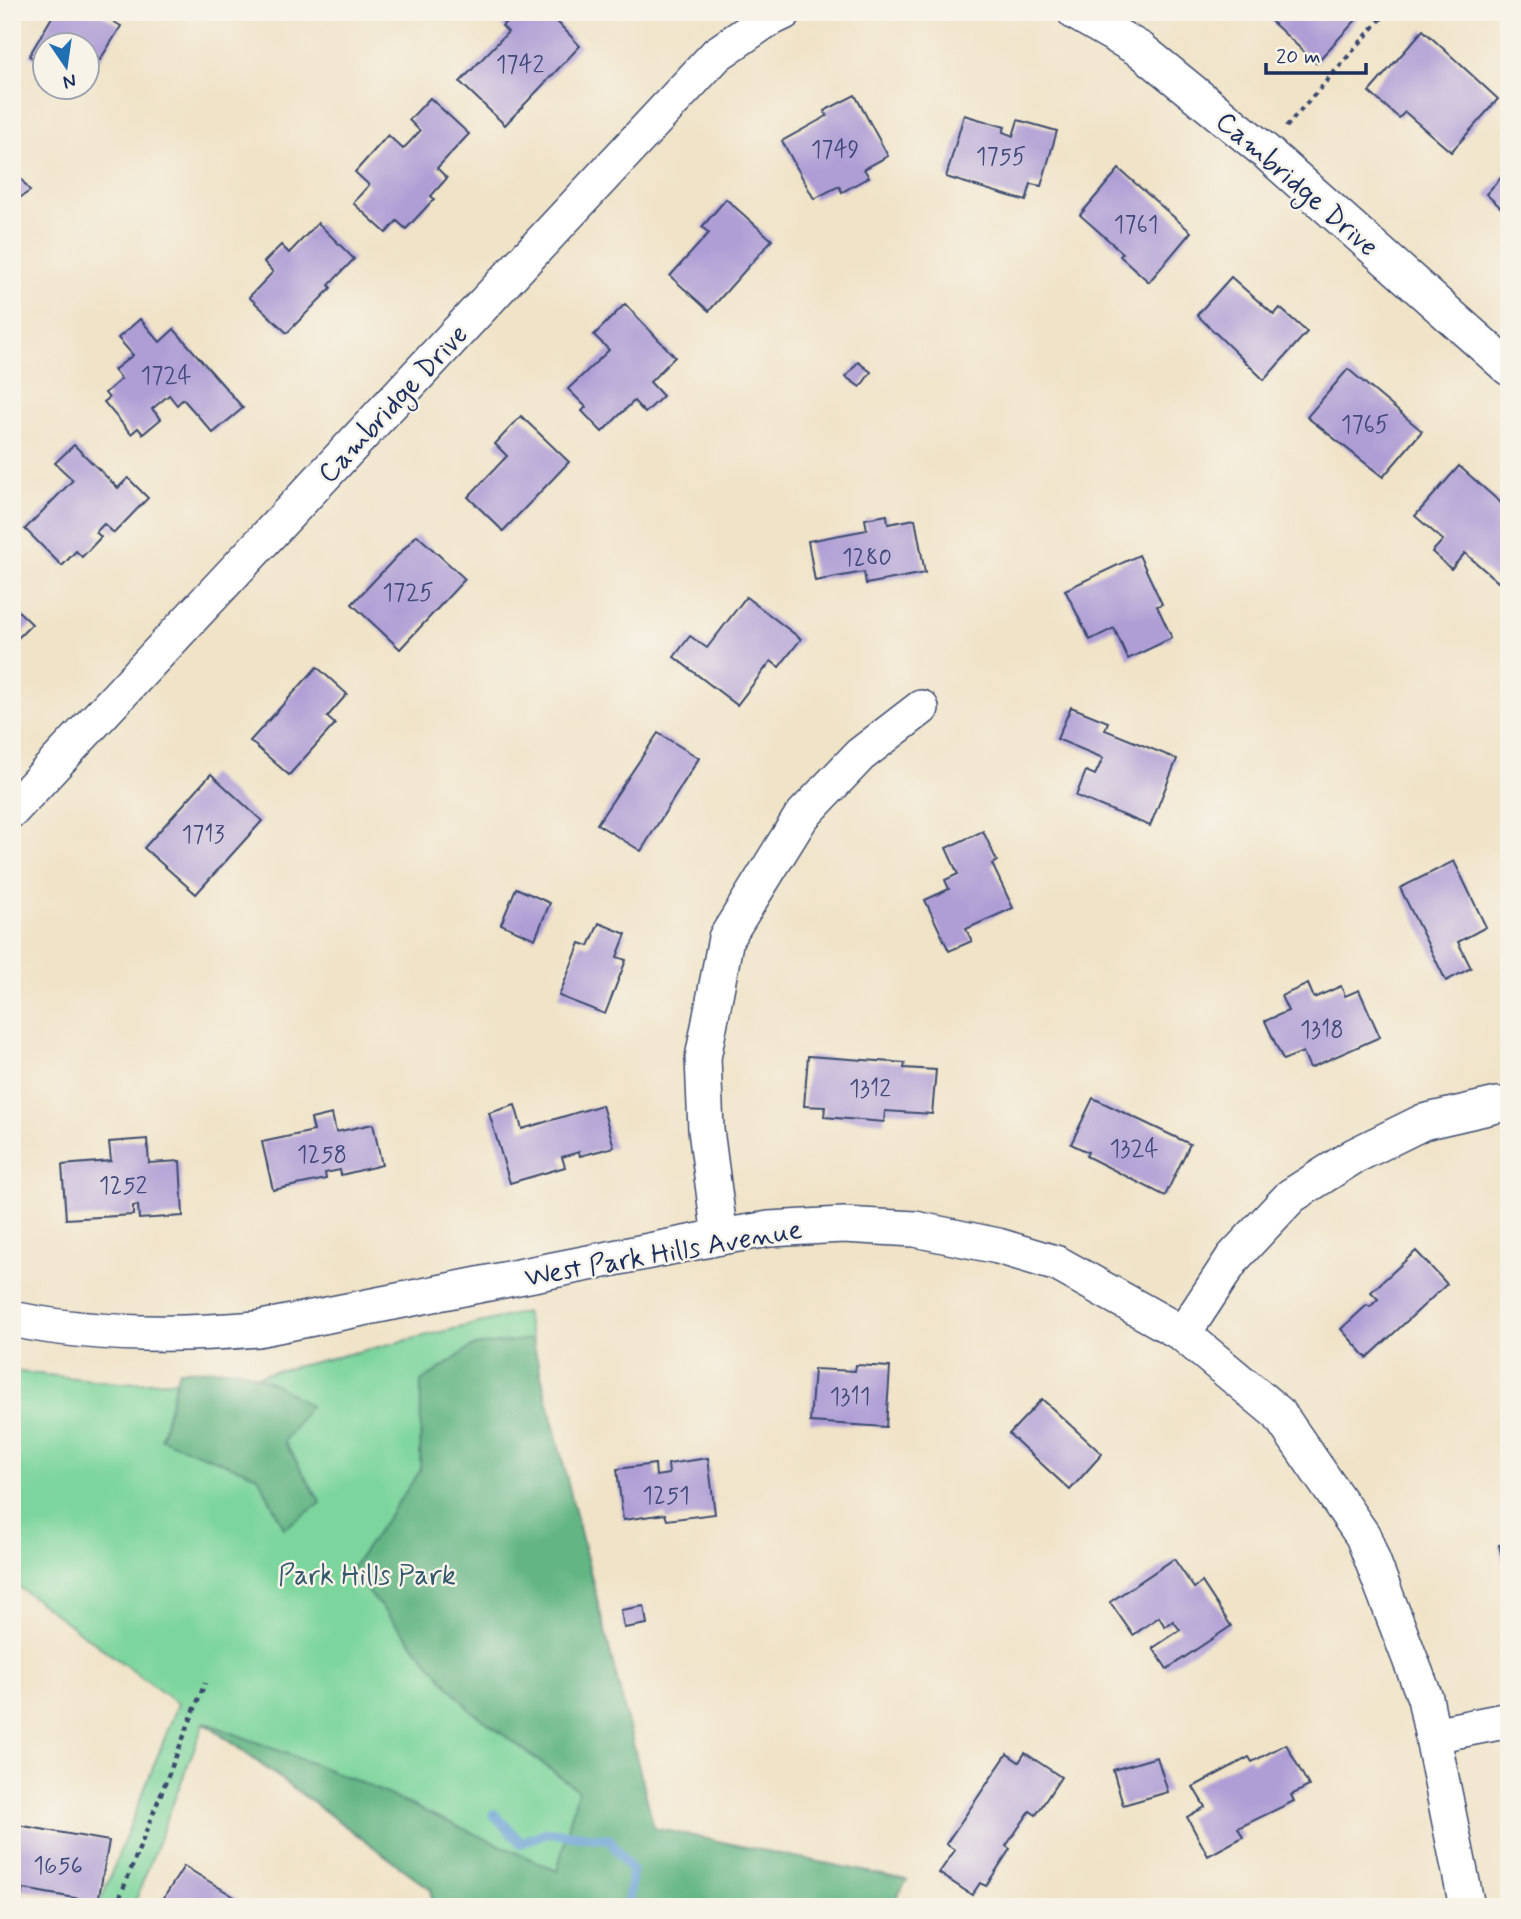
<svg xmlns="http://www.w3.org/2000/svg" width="1521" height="1919" viewBox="0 0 1521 1919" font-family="Mynerve,sans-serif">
<rect width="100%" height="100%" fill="#f7f3e8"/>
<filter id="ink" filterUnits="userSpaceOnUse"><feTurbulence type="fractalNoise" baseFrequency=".0143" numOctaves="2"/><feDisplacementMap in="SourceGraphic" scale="14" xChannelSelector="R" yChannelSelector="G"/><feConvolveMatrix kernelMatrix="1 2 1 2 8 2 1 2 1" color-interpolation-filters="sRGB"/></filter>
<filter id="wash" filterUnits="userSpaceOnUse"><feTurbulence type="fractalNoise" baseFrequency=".00686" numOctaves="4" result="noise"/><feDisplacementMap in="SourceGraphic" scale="28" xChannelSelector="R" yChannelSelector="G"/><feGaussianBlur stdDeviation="1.57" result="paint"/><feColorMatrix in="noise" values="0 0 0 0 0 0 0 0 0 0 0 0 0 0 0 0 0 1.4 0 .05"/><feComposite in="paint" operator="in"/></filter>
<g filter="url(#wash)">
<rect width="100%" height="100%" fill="#f0e3c7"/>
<polygon fill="#7bd59c" stroke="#4b827d" stroke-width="2" points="525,1312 654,1828 677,1907 456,1907 204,1723 133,1907 98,1907 178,1704 12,1582 12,1371 121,1383 248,1378"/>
<g fill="#64b684" stroke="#407271" stroke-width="2">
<polygon points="532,1339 654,1828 907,1880 891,1907 432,1907 431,1889 204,1722 360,1782 557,1871 578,1790 469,1709 350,1571 420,1471 421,1382 473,1346"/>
<polygon points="238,1369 273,1383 310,1406 284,1441 321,1503 284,1528 258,1476 161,1439 179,1370"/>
</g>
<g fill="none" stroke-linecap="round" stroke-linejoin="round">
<polyline stroke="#66a0d5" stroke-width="10" points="494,1814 521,1843 547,1832 609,1839 632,1871 628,1907"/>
</g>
<g id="blocks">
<g fill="#af9dd5">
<polygon points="55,12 97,12 121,26 100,60 88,52 88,46 46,46 46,66 29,56"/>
<polygon points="515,12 548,12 580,46 505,125 460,82 508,32 502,26"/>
<polygon points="1269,12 1350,12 1357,19 1316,63 1271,21 1274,17"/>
<polygon points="1423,30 1498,99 1451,152 1405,112 1399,118 1369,92"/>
<polygon points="855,95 888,156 864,169 869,177 842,192 839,186 814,199 782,141 827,116 824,111"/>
<polygon points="430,98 469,134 437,168 447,178 431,196 434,199 406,229 397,221 386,233 353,203 369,185 355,172 388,135 403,149 420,131 409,120"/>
<polygon points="964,115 1005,127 1003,132 1013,136 1018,120 1057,131 1041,186 1031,184 1026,201 946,177"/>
<polygon points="12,167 30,191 12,203"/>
<polygon points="1119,169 1191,232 1149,282 1120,256 1123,253 1080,215"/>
<polygon points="1509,169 1509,215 1486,194"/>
<polygon points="726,199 772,240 709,311 670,276 709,233 702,227"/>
<polygon points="318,223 354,259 329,285 331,288 287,333 249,297 273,272 264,262 281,245 289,253"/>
<polygon points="1231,277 1274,315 1280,308 1307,332 1264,380 1197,315"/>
<polygon points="625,304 675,357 650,382 663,396 645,413 634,401 602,432 582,411 586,407 568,389 609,350 594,335"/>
<polygon points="140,319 160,342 174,329 243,408 213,433 183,399 177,405 169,395 152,409 161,419 143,434 138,428 131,434 104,402 109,398 105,393 121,379 114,370 133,355 118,338"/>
<polygon points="858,362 871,372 860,387 846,377"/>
<polygon points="1348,369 1422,431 1383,477 1307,417"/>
<polygon points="521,416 569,462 503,531 468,497 507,456 495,444"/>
<polygon points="74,445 118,488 128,478 148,498 114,533 104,524 96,532 101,537 82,557 76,551 62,566 25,529 73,480 55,463"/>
<polygon points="1459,466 1509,510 1509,570 1498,582 1465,553 1451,569 1432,552 1443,540 1415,516"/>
<polygon points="887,515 888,524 915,519 925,573 866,584 864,572 815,581 808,541 867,530 865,519"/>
<polygon points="417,535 465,579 400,649 352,604"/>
<polygon points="1139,555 1162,604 1157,606 1172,638 1128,659 1114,628 1090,640 1065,590"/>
<polygon points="746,597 801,639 779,667 771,661 737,705 674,657 690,636 707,648"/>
<polygon points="12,605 32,624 12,644"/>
<polygon points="317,667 347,694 327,717 335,724 289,775 250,741"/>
<polygon points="1071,707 1108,722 1105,730 1177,759 1150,826 1076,796 1086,771 1095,775 1103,758 1057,739"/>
<polygon points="658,733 699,758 641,851 597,824"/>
<polygon points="211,774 262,821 196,894 144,848"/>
<polygon points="983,831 997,861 992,864 1013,908 966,929 972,941 949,951 925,900 949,889 945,880 958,874 946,848"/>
<polygon points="1454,861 1486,927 1458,942 1471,968 1446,981 1400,888"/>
<polygon points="516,888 550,903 535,939 501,924"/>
<polygon points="599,923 626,934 617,957 626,960 605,1014 559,996 580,943 589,946"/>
<polygon points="1308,984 1314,998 1341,986 1345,996 1359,990 1380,1037 1310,1068 1303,1052 1283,1060 1265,1021 1288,1011 1281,996"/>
<polygon points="808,1056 905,1063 904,1068 936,1070 932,1114 885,1111 884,1122 824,1117 825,1107 804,1106"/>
<polygon points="1093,1098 1190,1144 1165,1196 1086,1156 1088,1152 1071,1144"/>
<polygon points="515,1105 522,1129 602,1105 614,1147 580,1156 579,1152 562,1157 565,1167 510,1183 489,1113"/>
<polygon points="332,1114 336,1132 373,1124 382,1165 341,1175 340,1170 325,1173 326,1179 273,1190 262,1142 314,1131 311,1119"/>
<polygon points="147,1139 149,1163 180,1161 183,1216 139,1219 138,1205 133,1206 133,1215 66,1219 62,1165 111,1161 109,1142"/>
<polygon points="1416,1251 1447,1284 1367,1358 1341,1329 1367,1305 1370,1307 1378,1299 1371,1292"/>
<polygon points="856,1365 890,1367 886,1427 810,1422 814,1369 855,1371"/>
<polygon points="1042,1399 1102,1454 1070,1490 1009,1434"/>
<polygon points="708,1458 715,1514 667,1520 665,1514 623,1520 617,1469 655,1464 656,1476 669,1474 668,1464"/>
<polygon points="1509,1543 1509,1582 1508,1583 1499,1545"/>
<polygon points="1174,1559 1194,1588 1202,1582 1231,1626 1167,1669 1153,1648 1180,1630 1173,1621 1165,1627 1159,1617 1133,1635 1110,1602"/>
<polygon points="644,1606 647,1624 624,1628 621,1610"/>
<polygon points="1286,1744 1309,1786 1291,1795 1294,1801 1238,1828 1243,1837 1208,1856 1187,1817 1205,1807 1193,1787 1249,1757 1252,1762"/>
<polygon points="1025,1753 1061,1777 1036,1815 1030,1811 1006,1846 1010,1849 986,1886 980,1883 972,1895 939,1873 955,1850 946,1844 1007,1754 1019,1762"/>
<polygon points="1157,1757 1168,1792 1123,1805 1113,1770"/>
<polygon points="12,1824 109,1841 98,1902 23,1889 19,1907 12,1907"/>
<polygon points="184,1866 246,1904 244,1907 158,1907"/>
</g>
</g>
</g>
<g filter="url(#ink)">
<use href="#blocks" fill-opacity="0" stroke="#3b4a6e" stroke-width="2"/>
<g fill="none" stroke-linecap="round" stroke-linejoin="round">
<defs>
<g id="minor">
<polyline points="1075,12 1141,50 1265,151 1509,368"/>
<polyline points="12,810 717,54 765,21 784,12"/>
<polyline points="720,1237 706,1130 703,1058 726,938 801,817 860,755 921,708"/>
<path d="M12,1319c81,17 163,17 245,10l463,-92 49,-8 74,-4 72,4 83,17 60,18 125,70 96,80 84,122 62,162 42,209"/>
<polyline points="1183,1334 1233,1258 1291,1196 1354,1156 1423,1122 1497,1105"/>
<polyline points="1433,1735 1509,1720"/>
</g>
</defs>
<use href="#minor" stroke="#3b4a6e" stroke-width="38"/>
<g stroke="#3b4a6e" stroke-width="4.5" stroke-dasharray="5 5" stroke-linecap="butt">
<polyline points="1286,127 1387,12"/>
<polyline points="116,1907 205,1683"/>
</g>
<use href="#minor" stroke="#fff" stroke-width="35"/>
</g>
</g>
<g text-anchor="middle" stroke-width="5" stroke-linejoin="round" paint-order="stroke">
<g font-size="24" fill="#404a7c">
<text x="520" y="72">1742</text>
<text x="835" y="157">1749</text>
<text x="1001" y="164">1755</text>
<text x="1136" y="232">1761</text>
<text x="166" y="383">1724</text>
<text x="1365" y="432">1765</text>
<text x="867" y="565">1280</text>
<text x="408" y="600">1725</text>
<text x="203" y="842">1713</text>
<text x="1322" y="1037">1318</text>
<text x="870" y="1096">1312</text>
<text x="1134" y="1156">1324</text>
<text x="322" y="1162">1258</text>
<text x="123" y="1193">1252</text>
<text x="850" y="1404">1311</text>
<text x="666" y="1503">1251</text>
<text x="58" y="1873">1656</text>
</g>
<g font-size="28" fill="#1b2f5e" stroke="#f7f3e8">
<text transform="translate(1298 183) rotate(41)" y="10">Cambridge Drive</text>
<text transform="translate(392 403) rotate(-47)" y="10">Cambridge Drive</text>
<text transform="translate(663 1252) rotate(-10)" y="10">West Park Hills Avenue</text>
</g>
<g font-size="28" fill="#33586e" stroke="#f7f3e8">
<text x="367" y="1584">Park Hills Park</text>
</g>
</g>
<rect width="1521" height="1919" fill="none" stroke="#f7f3e8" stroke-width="42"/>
<g transform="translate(66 66) rotate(167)"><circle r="33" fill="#f7f3e8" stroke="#9fa5b1" stroke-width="2"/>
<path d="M0-5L12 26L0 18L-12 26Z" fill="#1f6fb2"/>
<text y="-10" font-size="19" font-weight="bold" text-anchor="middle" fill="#1b2f5e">N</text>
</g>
<path d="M1266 63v10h100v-10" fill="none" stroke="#1b2f5e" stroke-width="3.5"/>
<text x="1276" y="63" font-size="21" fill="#1b2f5e" stroke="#f7f3e8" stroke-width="5" paint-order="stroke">20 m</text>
</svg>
